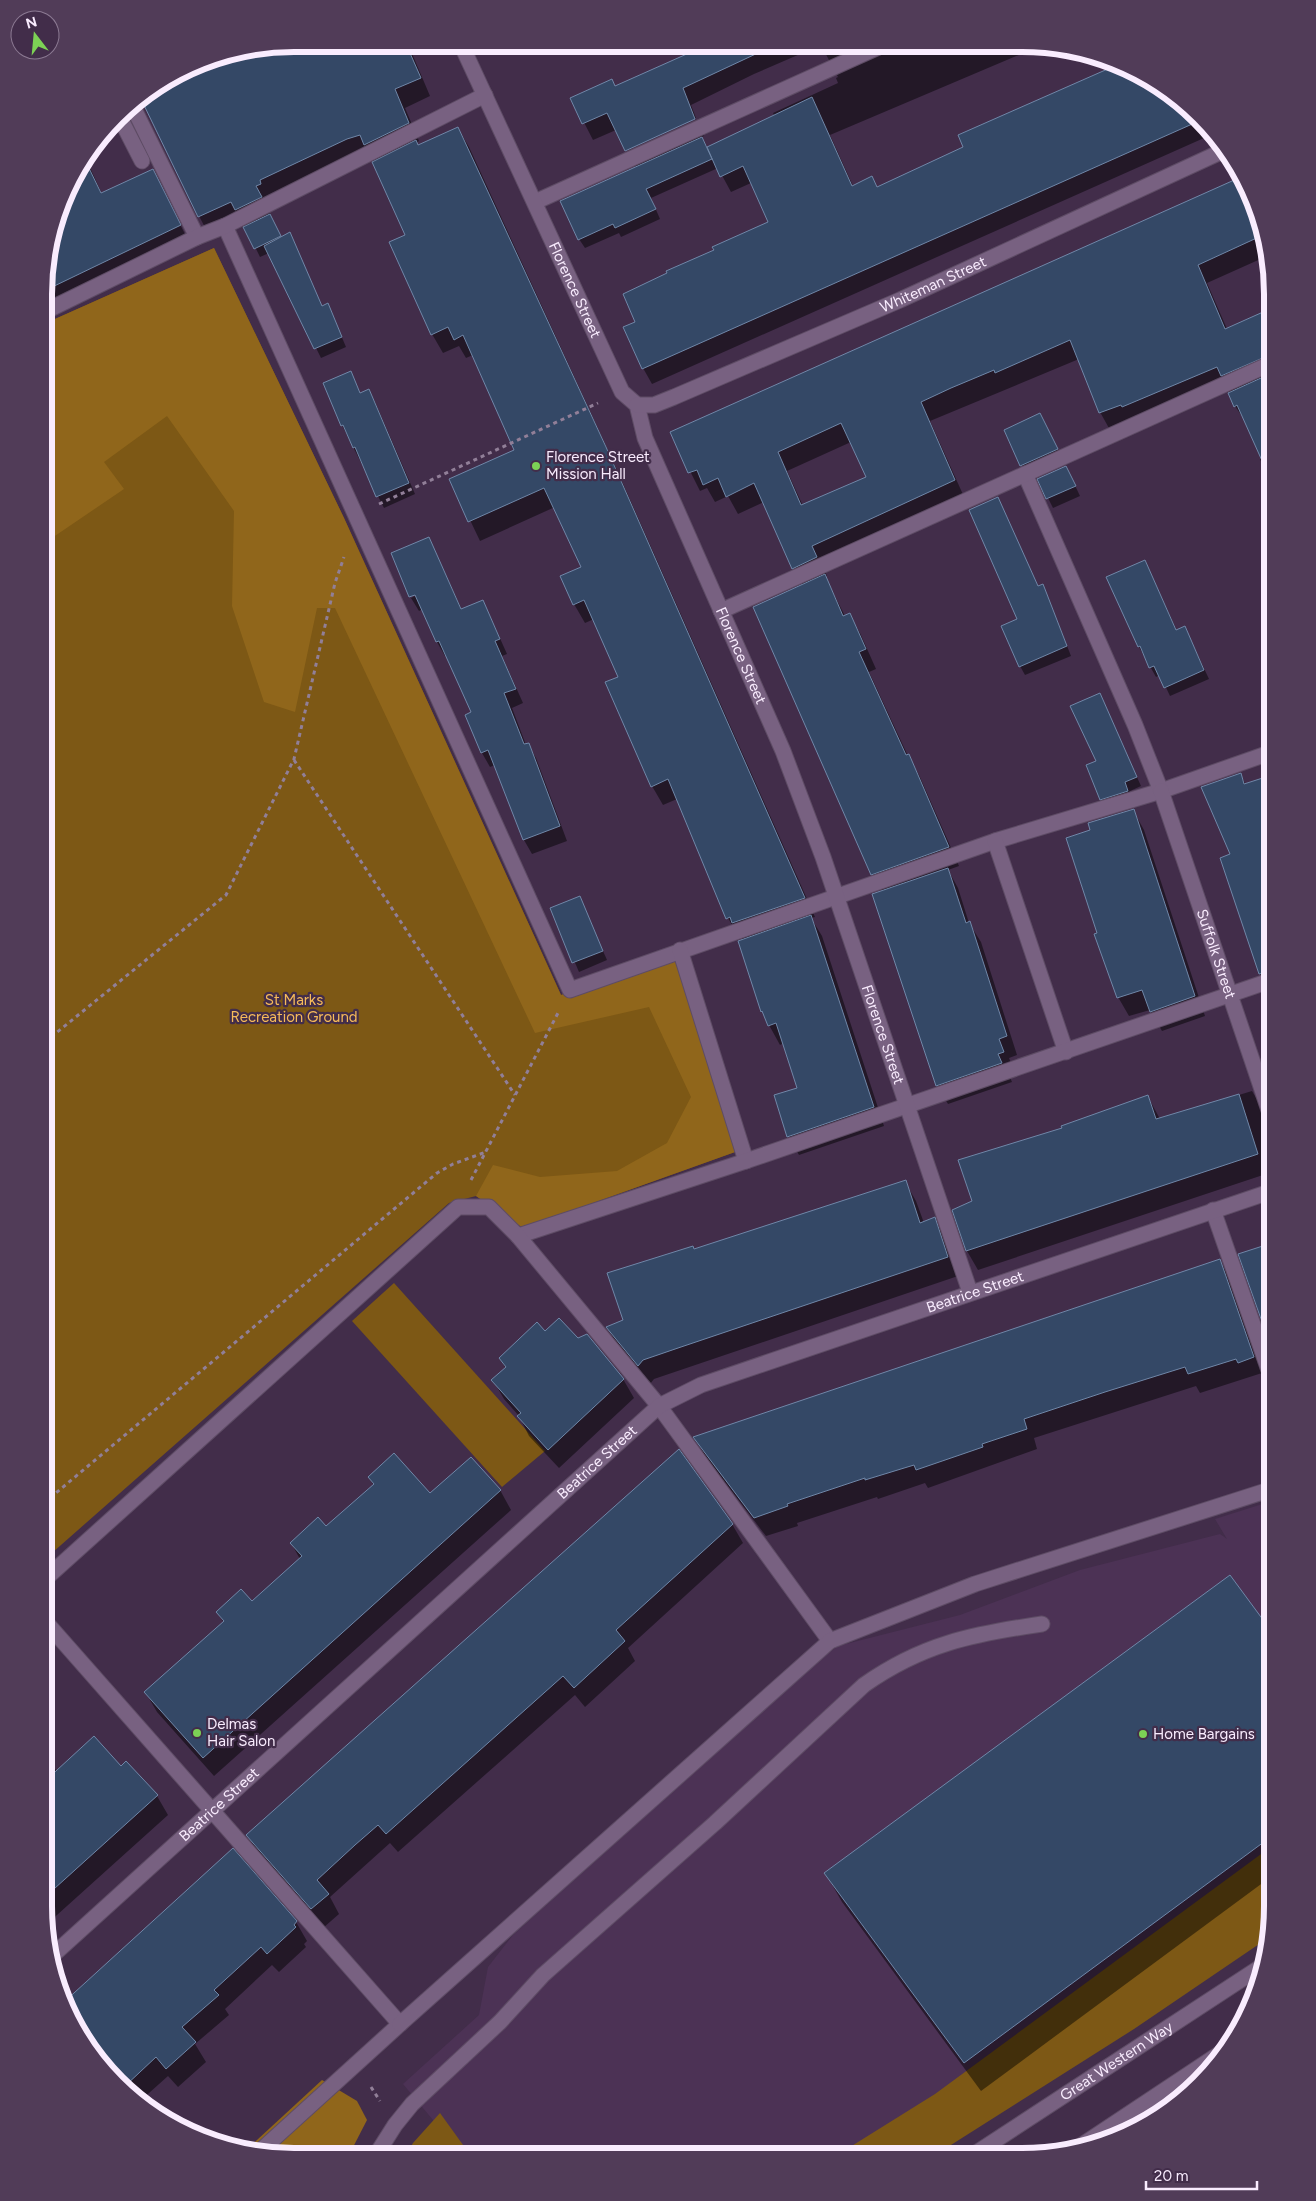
<svg xmlns="http://www.w3.org/2000/svg" width="1316" height="2201" viewBox="0 0 1316 2201" font-family="Figtree,sans-serif">
<rect width="100%" height="100%" fill="#422d4a"/>
<polygon fill="#4c3255" points="1272,1501 1272,1882 882,2157 425,2156 443,2132 403,2084 479,2015 488,1967 513,1935 822,1658 838,1646 960,1615 1080,1570 1220,1534 1227,1539 1215,1519"/>
<g fill="#7d5815">
<polygon points="214,248 344,518 561,995 677,957 735,1152 523,1228 476,1196 449,1203 44,1560 46,473 49,470 46,465 46,323"/>
<polygon points="394,1283 545,1451 502,1487 352,1321"/>
<polygon points="1272,1846 1272,1923 1268,1938 1134,2029 932,2157 834,2157 935,2094"/>
<polygon points="440,2113 471,2156 406,2156 413,2143"/>
</g>
<g fill="#90661b">
<polygon points="214,248 344,518 561,995 677,957 735,1152 523,1228 476,1196 493,1165 540,1177 617,1171 667,1143 691,1097 649,1007 535,1033 335,608 317,608 295,712 264,702 232,606 234,511 167,416 104,462 124,489 46,542 46,473 49,470 46,465 46,323"/>
<polygon points="322,2080 357,2101 367,2120 349,2155 262,2155 245,2151"/>
</g>
<g fill="#0007" fill-rule="evenodd">
<polygon points="295,44 408,44 430,96 405,108 419,141 416,143 418,146 458,128 469,147 616,468 815,917 811,918 822,936 884,1126 799,1155 788,1136 798,1088 784,1043 780,1045 769,1025 743,941 741,936 739,937 728,918 677,799 663,805 652,786 619,677 594,619 585,623 574,604 583,568 555,507 480,541 451,480 516,451 473,355 466,358 459,346 443,353 432,334 407,236 370,153 266,205 281,238 322,307 332,314 346,347 321,358 269,253 260,257 242,220 209,235 199,216 142,98 199,63"/>
<polygon points="710,45 821,45 754,74 691,105 696,118 625,150 616,130 593,140 572,99 615,87"/>
<polygon points="821,45 1040,46 830,135 853,186 877,188 1132,71 1174,96 1213,134 652,384 643,368 637,322 715,250 769,223 751,183 731,192 718,168 651,198 660,219 621,237 619,233 585,248 579,239 636,168 626,152 697,120 704,136 701,137 708,148 774,115 773,113 838,83 836,78 838,77"/>
<polygon points="87,161 102,194 153,171 189,242 46,312 46,262 50,250 86,232 69,199 64,202 70,183"/>
<path d="M1241,178l12,21 12,58 -58,26 20,46 41,-18 4,7v170l-12,-29 2,-1 -15,-34 -12,-18 -8,-21 -117,45 -10,-18 -21,-53 -149,62 35,78 -143,66 5,11 -2,1 20,39 4,-2 11,19 16,36 -7,3 39,84 11,19 40,91 -11,4 10,18 11,35 12,19 36,113 -8,3 5,13 -6,2 4,9 -64,22 -11,-19 -55,-193 -10,-18 -69,-288 -39,-84 -26,12 -10,-18 -13,6 -8,-14 -7,3 -29,-58zM851,442l17,36 -65,28 -16,-35z"/>
<polygon points="350,373 361,394 369,391 375,402 415,494 384,508 342,425"/>
<polygon points="1045,424 1062,459 1027,475 1006,431"/>
<polygon points="1071,477 1080,496 1053,508 1039,480"/>
<polygon points="429,538 462,610 482,601 490,616 507,654 502,656 523,703 512,708 526,745 528,744 536,758 567,841 532,854 524,840 495,765 490,767 482,753 473,713 447,655 445,656 437,642 423,609 419,611 411,598 421,593"/>
<polygon points="1145,561 1177,631 1185,628 1209,679 1170,696 1160,675 1156,677 1139,647 1108,578"/>
<polygon points="1038,588 1047,595 1071,656 1025,675 1020,666 1019,620"/>
<polygon points="1104,704 1141,786 1130,791 1133,800 1106,808 1101,799 1097,762"/>
<polygon points="1240,774 1246,785 1272,776 1272,993 1260,974 1221,859 1231,854"/>
<polygon points="1133,810 1144,830 1205,1016 1162,1031 1150,1010 1129,1016 1118,997 1091,830"/>
<polygon points="579,897 607,960 579,972 552,909"/>
<polygon points="1252,1091 1263,1110 1269,1129 1272,1129 1272,1172 978,1270 967,1251 954,1210 974,1202 1063,1129 1148,1097 1160,1119"/>
<polygon points="905,1182 916,1201 924,1223 934,1219 945,1238 958,1276 654,1379 650,1384 618,1346 607,1327 625,1321 694,1250"/>
<polygon points="1220,1261 1231,1280 1262,1373 1200,1393 1196,1386 1034,1438 1037,1449 928,1488 925,1483 878,1499 877,1497 797,1523 798,1526 766,1536 705,1456 695,1437"/>
<polygon points="545,1332 578,1339 623,1379 634,1398 559,1468 529,1436 519,1416 504,1399 493,1380 506,1369 500,1358"/>
<polygon points="369,1477 430,1495 500,1490 511,1510 214,1776 157,1712 146,1693 224,1623 217,1612 252,1602 300,1559 291,1543 326,1528 374,1486"/>
<polygon points="732,1524 743,1543 628,1648 635,1661 585,1707 575,1695 398,1852 390,1843 330,1897 339,1914 323,1928 259,1855 248,1836"/>
<polygon points="1272,1634 1272,1876 981,2091 842,1902 826,1874"/>
<polygon points="44,1757 57,1771 157,1796 168,1815 47,1924 44,1906"/>
<polygon points="233,1850 296,1922 307,1941 304,1944 306,1947 279,1972 272,1965 225,2009 229,2015 195,2044 206,2062 178,2087 168,2076 139,2102 96,2059 63,2003"/>
</g>
<g fill="#344866" stroke="#7087a8" fill-rule="evenodd">
<polygon points="295,44 406,44 421,78 395,89 409,123 364,145 360,135 347,139 260,180 261,184 256,186 262,197 235,210 231,202 198,217 141,99 199,63"/>
<polygon points="707,45 775,45 683,88 695,119 625,151 607,113 582,124 570,98 612,79 615,86"/>
<polygon points="1119,64 1174,96 1199,121 642,369 623,327 635,322 623,294 667,273 666,271 714,250 712,247 768,222 743,166 720,177 707,147 812,97 852,186 872,176 877,187 963,147 958,135"/>
<polygon points="458,127 606,447 805,898 732,923 730,917 726,919 668,779 651,787 605,682 618,677 584,600 573,605 560,576 581,567 544,488 468,522 449,479 514,450 463,335 454,340 448,327 431,335 389,242 405,235 372,162 416,140 418,145"/>
<polygon points="702,137 712,159 646,189 656,209 615,228 613,224 578,240 560,201"/>
<polygon points="86,162 101,193 153,169 181,225 46,290 46,262 70,183"/>
<path d="M1241,177l15,34 5,25 -63,29 27,64 47,-21v46l-51,22 -4,-9 -95,40 -1,-2 -22,8 -29,-73 -75,33 -1,-3 -43,18 -30,14 34,78 -143,66 5,11 -25,12 -38,-86 -28,14 -8,-19 -15,7 -6,-15 -9,3 -18,-41zM841,423l25,54 -65,28 -23,-53z"/>
<polygon points="270,214 281,236 254,249 243,227"/>
<polygon points="290,232 322,306 328,303 342,337 314,349 264,246"/>
<polygon points="351,371 360,393 369,389 409,483 376,497 355,447 353,448 343,425 341,426 323,383"/>
<polygon points="1272,373 1272,483 1237,405 1234,407 1228,393"/>
<polygon points="1040,413 1058,449 1020,466 1004,430"/>
<polygon points="1066,466 1076,486 1046,499 1037,479"/>
<polygon points="998,497 1038,586 1043,584 1067,646 1019,667 1001,626 1017,619 969,510"/>
<polygon points="429,537 461,609 483,600 500,639 495,641 516,689 504,693 524,744 529,743 560,826 523,840 488,750 481,753 465,715 471,712 439,641 436,642 415,595 409,597 391,553"/>
<polygon points="1145,560 1176,630 1185,626 1204,670 1164,688 1154,666 1149,668 1140,646 1138,647 1106,577"/>
<polygon points="825,574 843,616 850,613 866,649 859,652 906,755 909,754 949,847 871,875 753,607"/>
<polygon points="1100,693 1137,777 1125,782 1128,791 1100,800 1086,765 1096,761 1070,706"/>
<polygon points="1241,773 1244,784 1272,775 1272,971 1259,974 1220,858 1230,854 1201,787"/>
<polygon points="1134,809 1195,996 1150,1012 1142,990 1117,998 1094,934 1097,933 1066,838 1090,830 1088,823"/>
<polygon points="948,868 966,923 970,921 1007,1036 999,1039 1004,1052 998,1054 1002,1063 936,1086 872,894"/>
<polygon points="580,896 603,951 572,963 550,908"/>
<polygon points="811,915 874,1107 787,1137 774,1095 797,1088 776,1023 768,1026 762,1011 761,1012 738,941"/>
<polygon points="1239,1094 1258,1154 966,1251 952,1210 972,1201 958,1160 1062,1128 1061,1126 1148,1095 1156,1119"/>
<polygon points="906,1180 920,1223 935,1217 948,1257 681,1347 643,1360 638,1366 606,1327 623,1320 607,1273 693,1246 694,1249"/>
<polygon points="1272,1243 1272,1350 1238,1254"/>
<polygon points="1220,1259 1254,1357 1238,1363 1236,1359 1188,1374 1185,1367 1105,1392 1024,1419 1027,1429 982,1444 983,1447 916,1470 914,1465 865,1480 865,1478 787,1504 788,1506 754,1518 693,1437"/>
<polygon points="559,1318 578,1338 587,1334 624,1379 548,1450 517,1416 521,1413 491,1380 506,1367 499,1358 537,1322 545,1331"/>
<polygon points="679,1449 733,1524 616,1630 625,1641 574,1688 563,1676 386,1834 378,1825 355,1845 317,1880 329,1894 311,1909 246,1835"/>
<polygon points="394,1453 430,1493 471,1457 501,1490 203,1758 144,1692 224,1621 216,1612 241,1589 252,1601 302,1556 290,1543 318,1517 326,1526 374,1484 368,1477"/>
<polygon points="1230,1575 1272,1632 1272,1836 964,2063 824,1873"/>
<polygon points="94,1736 121,1766 126,1761 158,1795 44,1898 44,1782"/>
<polygon points="233,1848 297,1921 294,1925 296,1927 267,1954 261,1947 214,1990 219,1995 182,2027 196,2042 166,2069 156,2057 124,2087 96,2059 63,2003"/>
</g>
<g fill="none" stroke-linecap="round" stroke-linejoin="round">
<defs>
<g id="lane">
<polyline points="132,105 197,237"/>
<polyline points="120,118 142,161"/>
<polyline points="535,202 883,45"/>
<polyline points="225,226 570,990 995,841 1161,791 1272,752"/>
<polyline points="46,311 197,237 225,226 485,95"/>
<polyline points="1025,474 1135,725 1161,791"/>
<polyline points="721,611 1272,363"/>
<polyline points="995,841 1066,1052"/>
<polyline points="680,950 746,1161"/>
<polyline points="1213,1210 1272,1379"/>
<polyline points="518,1236 746,1161 1272,980"/>
<polyline points="44,1580 458,1207 489,1207 518,1236 659,1406 830,1641"/>
<polyline points="44,1620 400,2024 257,2154"/>
<polyline points="400,2024 830,1641 975,1584 1272,1489"/>
<path d="M376,2155l19,-30 17,-21 88,-82 43,-47 172,-152 149,-138c58,-41 109,-51 178,-61"/>
</g>
<g id="street">
<path id="s1" d="M461,44l161,348 15,13 8,33 138,313 40,106 147,435"/>
<path id="s2" d="M637,405h17l20,-8 226,-97 325,-150"/>
<path id="s3" d="M1161,791l111,328"/>
<path id="s4" d="M53,1955l606,-549 42,-21 571,-194"/>
</g>
<g id="secondary">
<polyline points="1082,2145 1225,2050"/>
<path id="s5" d="M970,2157l292,-191"/>
</g>
</defs>
<use href="#lane" stroke="#5e4c65" stroke-width="17"/>
<use href="#street" stroke="#5e4c65" stroke-width="17"/>
<use href="#secondary" stroke="#5e4c65" stroke-width="17"/>
<g stroke="#917f98" stroke-width="3" stroke-dasharray="4 4" stroke-linecap="butt">
<polyline points="379,504 598,403"/>
<polyline points="294,760 515,1095"/>
<polyline points="45,1042 226,895 294,759 335,583 344,557"/>
<polyline points="471,1180 558,1013"/>
<polyline points="44,1503 437,1173 453,1164 486,1152"/>
<polyline points="371,2087 380,2101"/>
</g>
<use href="#lane" stroke="#786181" stroke-width="15"/>
<use href="#street" stroke="#786181" stroke-width="15"/>
<use href="#secondary" stroke="#786181" stroke-width="15"/>
</g>
<g fill="#7cd155" stroke="#422d4a" stroke-width="2">
<circle cx="536" cy="466" r="5"/>
<circle cx="197" cy="1733" r="5"/>
<circle cx="1143" cy="1734" r="5"/>
</g>
<g text-anchor="middle" stroke-width="4.5" stroke-linejoin="round" paint-order="stroke">
<g font-size="15" fill="#f9ecfe" stroke="#422d4a">
<text dy="5" stroke="none"><textPath href="#s2" startOffset="321">Whiteman Street</textPath></text>
<text dy="5" stroke="none"><textPath href="#s1" startOffset="271">Florence Street</textPath></text>
<text dy="5" stroke="none"><textPath href="#s1" startOffset="675">Florence Street</textPath></text>
<text dy="5" stroke="none"><textPath href="#s3" startOffset="172">Suffolk Street</textPath></text>
<text dy="5" stroke="none"><textPath href="#s1" startOffset="1080">Florence Street</textPath></text>
<text dy="5" stroke="none"><textPath href="#s4" startOffset="1154">Beatrice Street</textPath></text>
<text dy="5" stroke="none"><textPath href="#s4" startOffset="734">Beatrice Street</textPath></text>
<text dy="5" stroke="none"><textPath href="#s4" startOffset="224">Beatrice Street</textPath></text>
<text dy="5" stroke="none"><textPath href="#s5" startOffset="175">Great Western Way</textPath></text>
</g>
<g font-size="15" fill="#f9ecfe" stroke="#422d4a" text-anchor="start">
<text x="546" y="462">Florence Street<tspan x="546" dy="17">Mission Hall</tspan></text>
<text x="207" y="1729">Delmas<tspan x="207" dy="17">Hair Salon</tspan></text>
<text x="1153" y="1739">Home Bargains</text>
</g>
<g font-size="15" fill="#f7bb5a" stroke="#422d4a">
<text x="294" y="1005">St Marks<tspan x="294" dy="17">Recreation Ground</tspan></text>
</g>
</g>
<path d="M0 0H1316V2201H0ZM294 52H1022A242 242 0 0 1 1264 294V1906A242 242 0 0 1 1022 2148H294A242 242 0 0 1 52 1906V294A242 242 0 0 1 294 52Z" fill="#513c58" fill-rule="evenodd"/>
<path fill="none" stroke="#f9ecfe" stroke-width="6" d="M294 52H1022A242 242 0 0 1 1264 294V1906A242 242 0 0 1 1022 2148H294A242 242 0 0 1 52 1906V294A242 242 0 0 1 294 52Z"/>
<g transform="translate(35 35) rotate(344)"><circle r="24" fill="#422d4a" stroke="#8b7992"/>
<path d="M0-4L9 19L0 12L-9 19Z" fill="#7cd155"/>
<text y="-8" font-size="14" font-weight="bold" text-anchor="middle" fill="#f9ecfe">N</text>
</g>
<path d="M1146 2181v8h111v-8" fill="none" stroke="#f9ecfe" stroke-width="2.5"/>
<text x="1154" y="2181" font-size="15" fill="#f9ecfe" stroke="#422d4a" stroke-width="4" paint-order="stroke">20 m</text>
</svg>
